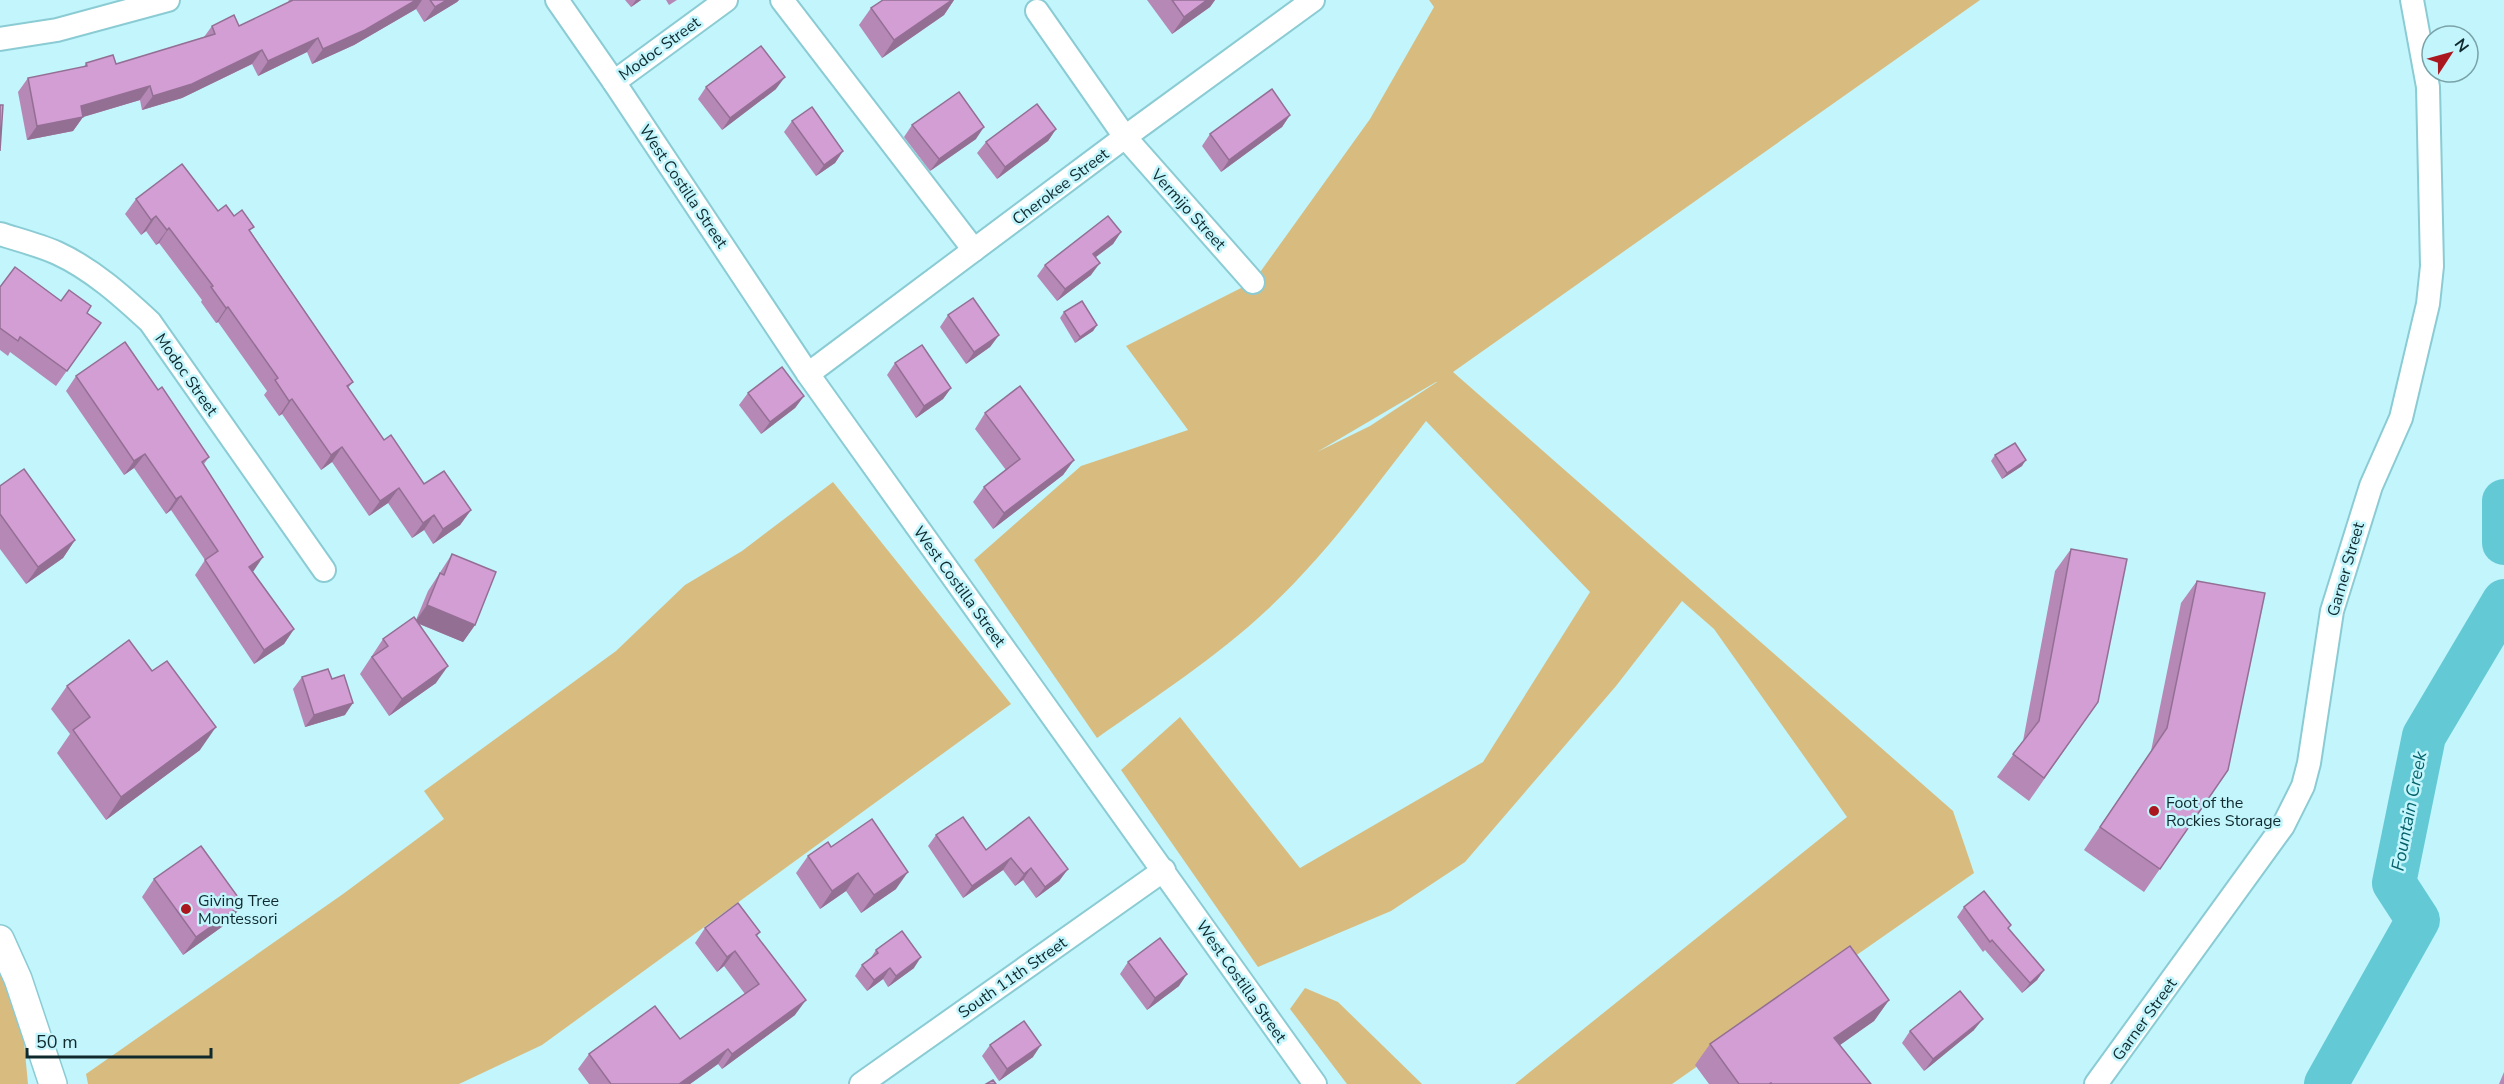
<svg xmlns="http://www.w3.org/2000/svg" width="2504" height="1084" viewBox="0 0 2504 1084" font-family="'Nunito Sans',sans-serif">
<rect width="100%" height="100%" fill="#c2f5fc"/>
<g fill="#d8bc7f" fill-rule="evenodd">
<path d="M1429,0h551l-527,372 500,439 21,62 -302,211h-157l332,-267 -133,-188 -32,-28 -66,85 -151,176 -74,49 -133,56 -137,-197 59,-53 120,151 183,-106 107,-170 -164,-171c-50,64 -98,132 -158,188 -52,49 -113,88 -171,129l-123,-178 107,-94 107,-36 -62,-84 127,-64 117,-163 64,-112zM1437,382l-67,44 -53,26 119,-70z"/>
<polygon points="833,482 1011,704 542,1045 459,1084 88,1084 86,1074 343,894 444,819 424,791 616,651 685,585 742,551"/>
<polygon points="0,939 18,979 28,1084 0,1084"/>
<polygon points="1305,988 1338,1002 1422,1084 1347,1084 1290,1009"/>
</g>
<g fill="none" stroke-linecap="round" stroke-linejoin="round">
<g stroke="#63c9d5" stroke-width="44">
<polyline points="2504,501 2504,543"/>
<polyline points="2326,1084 2418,920 2394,883 2424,736 2504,601"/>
</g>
<defs>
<g id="minor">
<polyline points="557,0 614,82 808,374 1315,1084"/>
<polyline points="782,0 974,250"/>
<polyline points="1037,11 1125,137 1253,282"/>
<polyline points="0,39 57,30 168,0"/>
<polyline points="614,82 726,0"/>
<path d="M0,234c19,6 39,11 57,19 35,16 65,43 93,69l174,248"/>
<polyline points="808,374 1125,137 1313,0"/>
<polyline points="861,1084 1164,870"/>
<polyline points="2096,1084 2283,826 2303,786 2309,763 2332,611 2371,486 2401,418 2428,304 2432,266 2428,87 2412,0"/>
</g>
<polyline id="tertiary" points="0,939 18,979 53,1084"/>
</defs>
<use href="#minor" stroke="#8bcbd3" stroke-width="26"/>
<use href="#tertiary" stroke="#8bcbd3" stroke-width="30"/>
<use href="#minor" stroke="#fff" stroke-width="22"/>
<use href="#tertiary" stroke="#fff" stroke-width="27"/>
</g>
<g fill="#b588b6">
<polygon points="289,0 459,0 457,2 424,22 416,9 354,45 312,64 307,52 258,76 252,64 182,98 142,110 140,100 83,117 73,131 27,140 18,92 28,78 84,67 86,63 116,64 204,37 212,26 239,26 288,2"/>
<polygon points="625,0 641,0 631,7"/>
<polygon points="666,0 677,0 669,5"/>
<polygon points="954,0 944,15 882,58 859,25 871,8"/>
<polygon points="1147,0 1215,0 1210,7 1172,34"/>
<polygon points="706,87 776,89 722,130 698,99"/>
<polygon points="1290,115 1282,127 1221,172 1202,146 1210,134"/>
<polygon points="792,121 843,151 835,163 816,176 784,132"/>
<polygon points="912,125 976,139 930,171 904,137"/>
<polygon points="1056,129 1048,141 997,179 977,153 986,142"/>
<polygon points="136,199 218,211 234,216 251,232 353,382 348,388 384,440 424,484 471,510 460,525 433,544 424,530 412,538 388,503 369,516 332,462 321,470 282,414 279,416 264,395 267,391 218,322 216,323 201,302 202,300 159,243 156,245 146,231 141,235 125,214"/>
<polygon points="1121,232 1113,244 1096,257 1091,275 1057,301 1037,276 1045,265"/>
<polygon points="0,287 61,301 87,313 101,323 56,386 10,352 8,356 0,350"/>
<polygon points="1064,312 1097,325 1093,331 1075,343 1060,318"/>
<polygon points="948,315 999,335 990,347 966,364 940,327"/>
<polygon points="895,363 951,388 943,399 916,418 887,375"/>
<polygon points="76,376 158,390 209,457 204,464 253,572 294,629 284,644 254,664 195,575 205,560 171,510 166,514 134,468 124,475 66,391"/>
<polygon points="748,393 804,396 795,408 761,434 739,405"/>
<polygon points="985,413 1074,460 1063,475 993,529 973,502 984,487 1006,470 975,429"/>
<polygon points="1995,455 2022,466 2002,479 1991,461"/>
<polygon points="0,486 75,540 63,558 26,584 0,549"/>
<polygon points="2071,549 2098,702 2029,801 1997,777 2023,741 2055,571"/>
<polygon points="452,554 475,625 463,642 419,624 436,683 389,716 360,674 383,639 416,620 428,591"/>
<polygon points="2197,581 2228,770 2144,892 2084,850 2151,751 2181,603"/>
<polygon points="302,677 332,679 345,715 305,727 293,689"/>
<polygon points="67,686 200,750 106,820 57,753 70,734 51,709"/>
<polygon points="936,835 986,850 1068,869 1059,881 1036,898 1023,880 1015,886 1003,870 963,898 928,846"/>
<polygon points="831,847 896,889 861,913 846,891 820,909 796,873 808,856"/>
<polygon points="154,879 230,921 183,955 142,897"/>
<polygon points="1964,907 2009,929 2044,970 2037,980 2022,993 1985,950 1983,952 1957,917"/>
<polygon points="705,928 760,932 757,936 795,1015 722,1069 718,1064 690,1084 589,1084 578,1069 589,1054 680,1039 745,994 724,966 717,972 695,943"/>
<polygon points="876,950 914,968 888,987 883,979 867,991 855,976 862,965 870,959"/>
<polygon points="1128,962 1179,986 1147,1010 1120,974"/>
<polygon points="1889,1000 1874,1021 1839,1045 1871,1084 1709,1084 1695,1065 1710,1044"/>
<polygon points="1974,1030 1924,1071 1902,1043 1910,1031"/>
<polygon points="990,1045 1033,1057 999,1081 982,1056"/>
<polygon points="2504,1072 2504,1084 2499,1084"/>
</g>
<g fill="#946f94">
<polygon points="416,0 422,0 416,9 354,45 312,64 323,49"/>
<polygon points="447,0 459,0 457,2 424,22 435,7"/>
<polygon points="636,0 641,0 631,7"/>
<polygon points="952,0 954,0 944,15 882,58 894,40"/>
<polygon points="1207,0 1215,0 1210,7 1172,34 1184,17"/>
<polygon points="318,38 307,52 258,76 268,61"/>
<polygon points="262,50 252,64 182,98 142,110 153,96"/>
<polygon points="785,77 776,89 722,130 730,118"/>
<polygon points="150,86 140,100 83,117 73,131 27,140 37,126 81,106"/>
<polygon points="1290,115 1282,127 1221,172 1229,160"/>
<polygon points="984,127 976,139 930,171 939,159"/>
<polygon points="1056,129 1048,141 997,179 1005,167"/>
<polygon points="843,151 835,163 816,176 824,165"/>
<polygon points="156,216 146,231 141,235 151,220"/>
<polygon points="169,228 159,243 156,245 167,230"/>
<polygon points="1121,232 1113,244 1085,265 1093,254"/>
<polygon points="1100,263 1091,275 1057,301 1065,289"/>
<polygon points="228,307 218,322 216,323 226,308"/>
<polygon points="1097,325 1093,331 1075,343 1080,337"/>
<polygon points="999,335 990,347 966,364 974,352"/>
<polygon points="951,388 943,399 916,418 924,406"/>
<polygon points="804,396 795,408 761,434 770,422"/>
<polygon points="292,399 282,414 279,416 289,401"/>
<polygon points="342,447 332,462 321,470 331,455"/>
<polygon points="145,454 134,468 124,475 134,461"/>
<polygon points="1074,460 1063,475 993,529 1004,513"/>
<polygon points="2026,460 2022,466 2002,479 2007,473"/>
<polygon points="399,488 388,503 369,516 380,501"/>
<polygon points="181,496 171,510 166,514 176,499"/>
<polygon points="471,510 460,525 433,544 443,529"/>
<polygon points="434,515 424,530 412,538 423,523"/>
<polygon points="75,540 63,558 26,584 38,567"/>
<polygon points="263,557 253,572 239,581 249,567"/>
<polygon points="427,605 475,625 463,642 415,622"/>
<polygon points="294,629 284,644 254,664 264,650"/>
<polygon points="448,666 436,683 389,716 402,699"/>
<polygon points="353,703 345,715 305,727 314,715"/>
<polygon points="216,727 200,750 106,820 121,797"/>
<polygon points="1011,858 1003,870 963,898 972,886"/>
<polygon points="1031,868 1023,880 1015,886 1024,874"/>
<polygon points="1068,869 1059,881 1036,898 1045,887"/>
<polygon points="908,872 896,889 861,913 874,895"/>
<polygon points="858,873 846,891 820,909 832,891"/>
<polygon points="243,904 230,921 183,955 196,937"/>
<polygon points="735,951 724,966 717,972 727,957"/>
<polygon points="921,957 914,968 888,987 896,976"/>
<polygon points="890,968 883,979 867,991 874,980"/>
<polygon points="2044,970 2037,980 2022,993 2030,983"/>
<polygon points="1187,974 1179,986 1147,1010 1155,998"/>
<polygon points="806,1000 795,1015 722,1069 732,1054"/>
<polygon points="1889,1000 1874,1021 1819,1060 1834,1038"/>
<polygon points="1983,1019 1974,1030 1924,1071 1933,1059"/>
<polygon points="1041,1045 1033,1057 999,1081 1007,1069"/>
<polygon points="728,1049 718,1064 690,1084 679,1084"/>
</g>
<g fill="#d39ed4" stroke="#946f94" stroke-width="1.5">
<polygon points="293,0 416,0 365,30 323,49 318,38 268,61 262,50 192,84 153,96 150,86 81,106 83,117 37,126 28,78 87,66 86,63 113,55 116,64 215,34 212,26 234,15 239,26"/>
<polygon points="430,0 447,0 435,7"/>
<polygon points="883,0 952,0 894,40 871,8"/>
<polygon points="1172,0 1207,0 1184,17"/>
<polygon points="761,46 785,77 730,118 706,87"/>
<polygon points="1272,89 1290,115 1229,160 1210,134"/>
<polygon points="959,92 984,127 939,159 912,125"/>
<polygon points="1037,104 1056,129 1005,167 986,142"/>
<polygon points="0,105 3,105 0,151"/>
<polygon points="812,107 843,151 824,165 792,121"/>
<polygon points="182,164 218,211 226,205 234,216 242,210 254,227 249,230 353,382 347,386 384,440 391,435 424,484 444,471 471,510 443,529 434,515 423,523 399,488 380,501 342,447 331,455 292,399 289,401 275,380 278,378 228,307 226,308 211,287 213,286 169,228 167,230 156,216 151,220 136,199"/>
<polygon points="1108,216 1121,232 1093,254 1100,263 1065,289 1045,265"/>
<polygon points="15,267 61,301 69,290 91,306 87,313 101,323 67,371 20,337 18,341 0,328 0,287"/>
<polygon points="973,298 999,335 974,352 948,315"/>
<polygon points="1082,301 1097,325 1080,337 1064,312"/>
<polygon points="125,342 158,390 162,387 209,457 202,462 263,557 249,567 294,629 264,650 205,560 218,551 181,496 176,499 145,454 134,461 76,376"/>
<polygon points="922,345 951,388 924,406 895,363"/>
<polygon points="782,367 804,396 770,422 748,393"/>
<polygon points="1020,386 1074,460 1004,513 984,487 1020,459 985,413"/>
<polygon points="2015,443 2026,460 2007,473 1995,455"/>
<polygon points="24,469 75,540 38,567 0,514 0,486"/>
<polygon points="2071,549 2127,559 2098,702 2044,778 2013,754 2039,721"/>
<polygon points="452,554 496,572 475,625 427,605 440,573 444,575"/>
<polygon points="2197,581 2265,593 2228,770 2160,869 2100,827 2167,728"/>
<polygon points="414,617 448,666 402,699 372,657 388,646 383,639"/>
<polygon points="129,640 152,671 167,661 216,727 121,797 73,730 90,717 67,686"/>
<polygon points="328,669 332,679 344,675 353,703 314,715 302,677"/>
<polygon points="963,817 986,850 1029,817 1068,869 1045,887 1031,868 1024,874 1011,858 972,886 936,835"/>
<polygon points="872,819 908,872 874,895 858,873 832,891 808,856 828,842 831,847"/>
<polygon points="201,846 243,904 196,937 154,879"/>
<polygon points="1984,891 2011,925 2008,928 2044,970 2030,983 1992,940 1990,942 1964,907"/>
<polygon points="738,903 760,932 756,935 806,1000 732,1054 728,1049 679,1084 611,1084 589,1054 655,1006 680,1039 759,984 735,951 727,957 705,928"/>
<polygon points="902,931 921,957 896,976 890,968 874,980 862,965 878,953 876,950"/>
<polygon points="1160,938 1187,974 1155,998 1128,962"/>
<polygon points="1850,946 1889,1000 1834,1038 1871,1084 1772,1084 1771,1083 1769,1084 1739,1084 1710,1044"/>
<polygon points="1960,991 1983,1019 1933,1059 1910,1031"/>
<polygon points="1024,1021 1041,1045 1007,1069 990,1045"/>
<polygon points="993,1080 996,1084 986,1084"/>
</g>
<g fill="#ab171f" stroke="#c2f5fc" stroke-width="2">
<circle cx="2154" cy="811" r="6"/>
<circle cx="186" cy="909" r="6"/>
</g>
<g text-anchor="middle" stroke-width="5" stroke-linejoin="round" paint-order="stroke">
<g font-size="16" fill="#0f292d" stroke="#c2f5fc">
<text transform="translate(659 48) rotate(-36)" y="6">Modoc Street</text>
<text transform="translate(684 186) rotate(56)" y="6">West Costilla Street</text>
<text transform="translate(1060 186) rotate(-37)" y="6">Cherokee Street</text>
<text transform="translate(1189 209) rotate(48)" y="6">Vermijo Street</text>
<text transform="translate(187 374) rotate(55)" y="6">Modoc Street</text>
<text transform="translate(2345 569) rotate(-74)" y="6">Garner Street</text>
<text transform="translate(960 586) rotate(54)" y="6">West Costilla Street</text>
<text transform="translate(1012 977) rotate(-35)" y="6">South 11th Street</text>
<text transform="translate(1242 981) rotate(55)" y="6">West Costilla Street</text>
<text transform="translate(2144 1019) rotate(-54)" y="6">Garner Street</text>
</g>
<g font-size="16" fill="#0f292d" stroke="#c2f5fc" text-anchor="start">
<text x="2166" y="808">Foot of the<tspan x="2166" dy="18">Rockies Storage</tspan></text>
<text x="198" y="906">Giving Tree<tspan x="198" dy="18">Montessori</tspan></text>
</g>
<g font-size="18" font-style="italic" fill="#05616a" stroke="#c2f5fc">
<text transform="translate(2409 811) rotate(-79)" y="6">Fountain Creek</text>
</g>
</g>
<g transform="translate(2450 54) rotate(54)"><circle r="28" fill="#c2f5fc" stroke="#7aa3a9" stroke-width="1.5"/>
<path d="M0-4.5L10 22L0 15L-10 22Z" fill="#ab171f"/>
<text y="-9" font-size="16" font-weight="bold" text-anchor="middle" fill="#0f292d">N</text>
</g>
<path d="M27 1048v9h184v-9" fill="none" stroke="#0f292d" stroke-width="3"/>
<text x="36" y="1048" font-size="18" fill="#0f292d" stroke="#c2f5fc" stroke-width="4.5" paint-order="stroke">50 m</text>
</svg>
